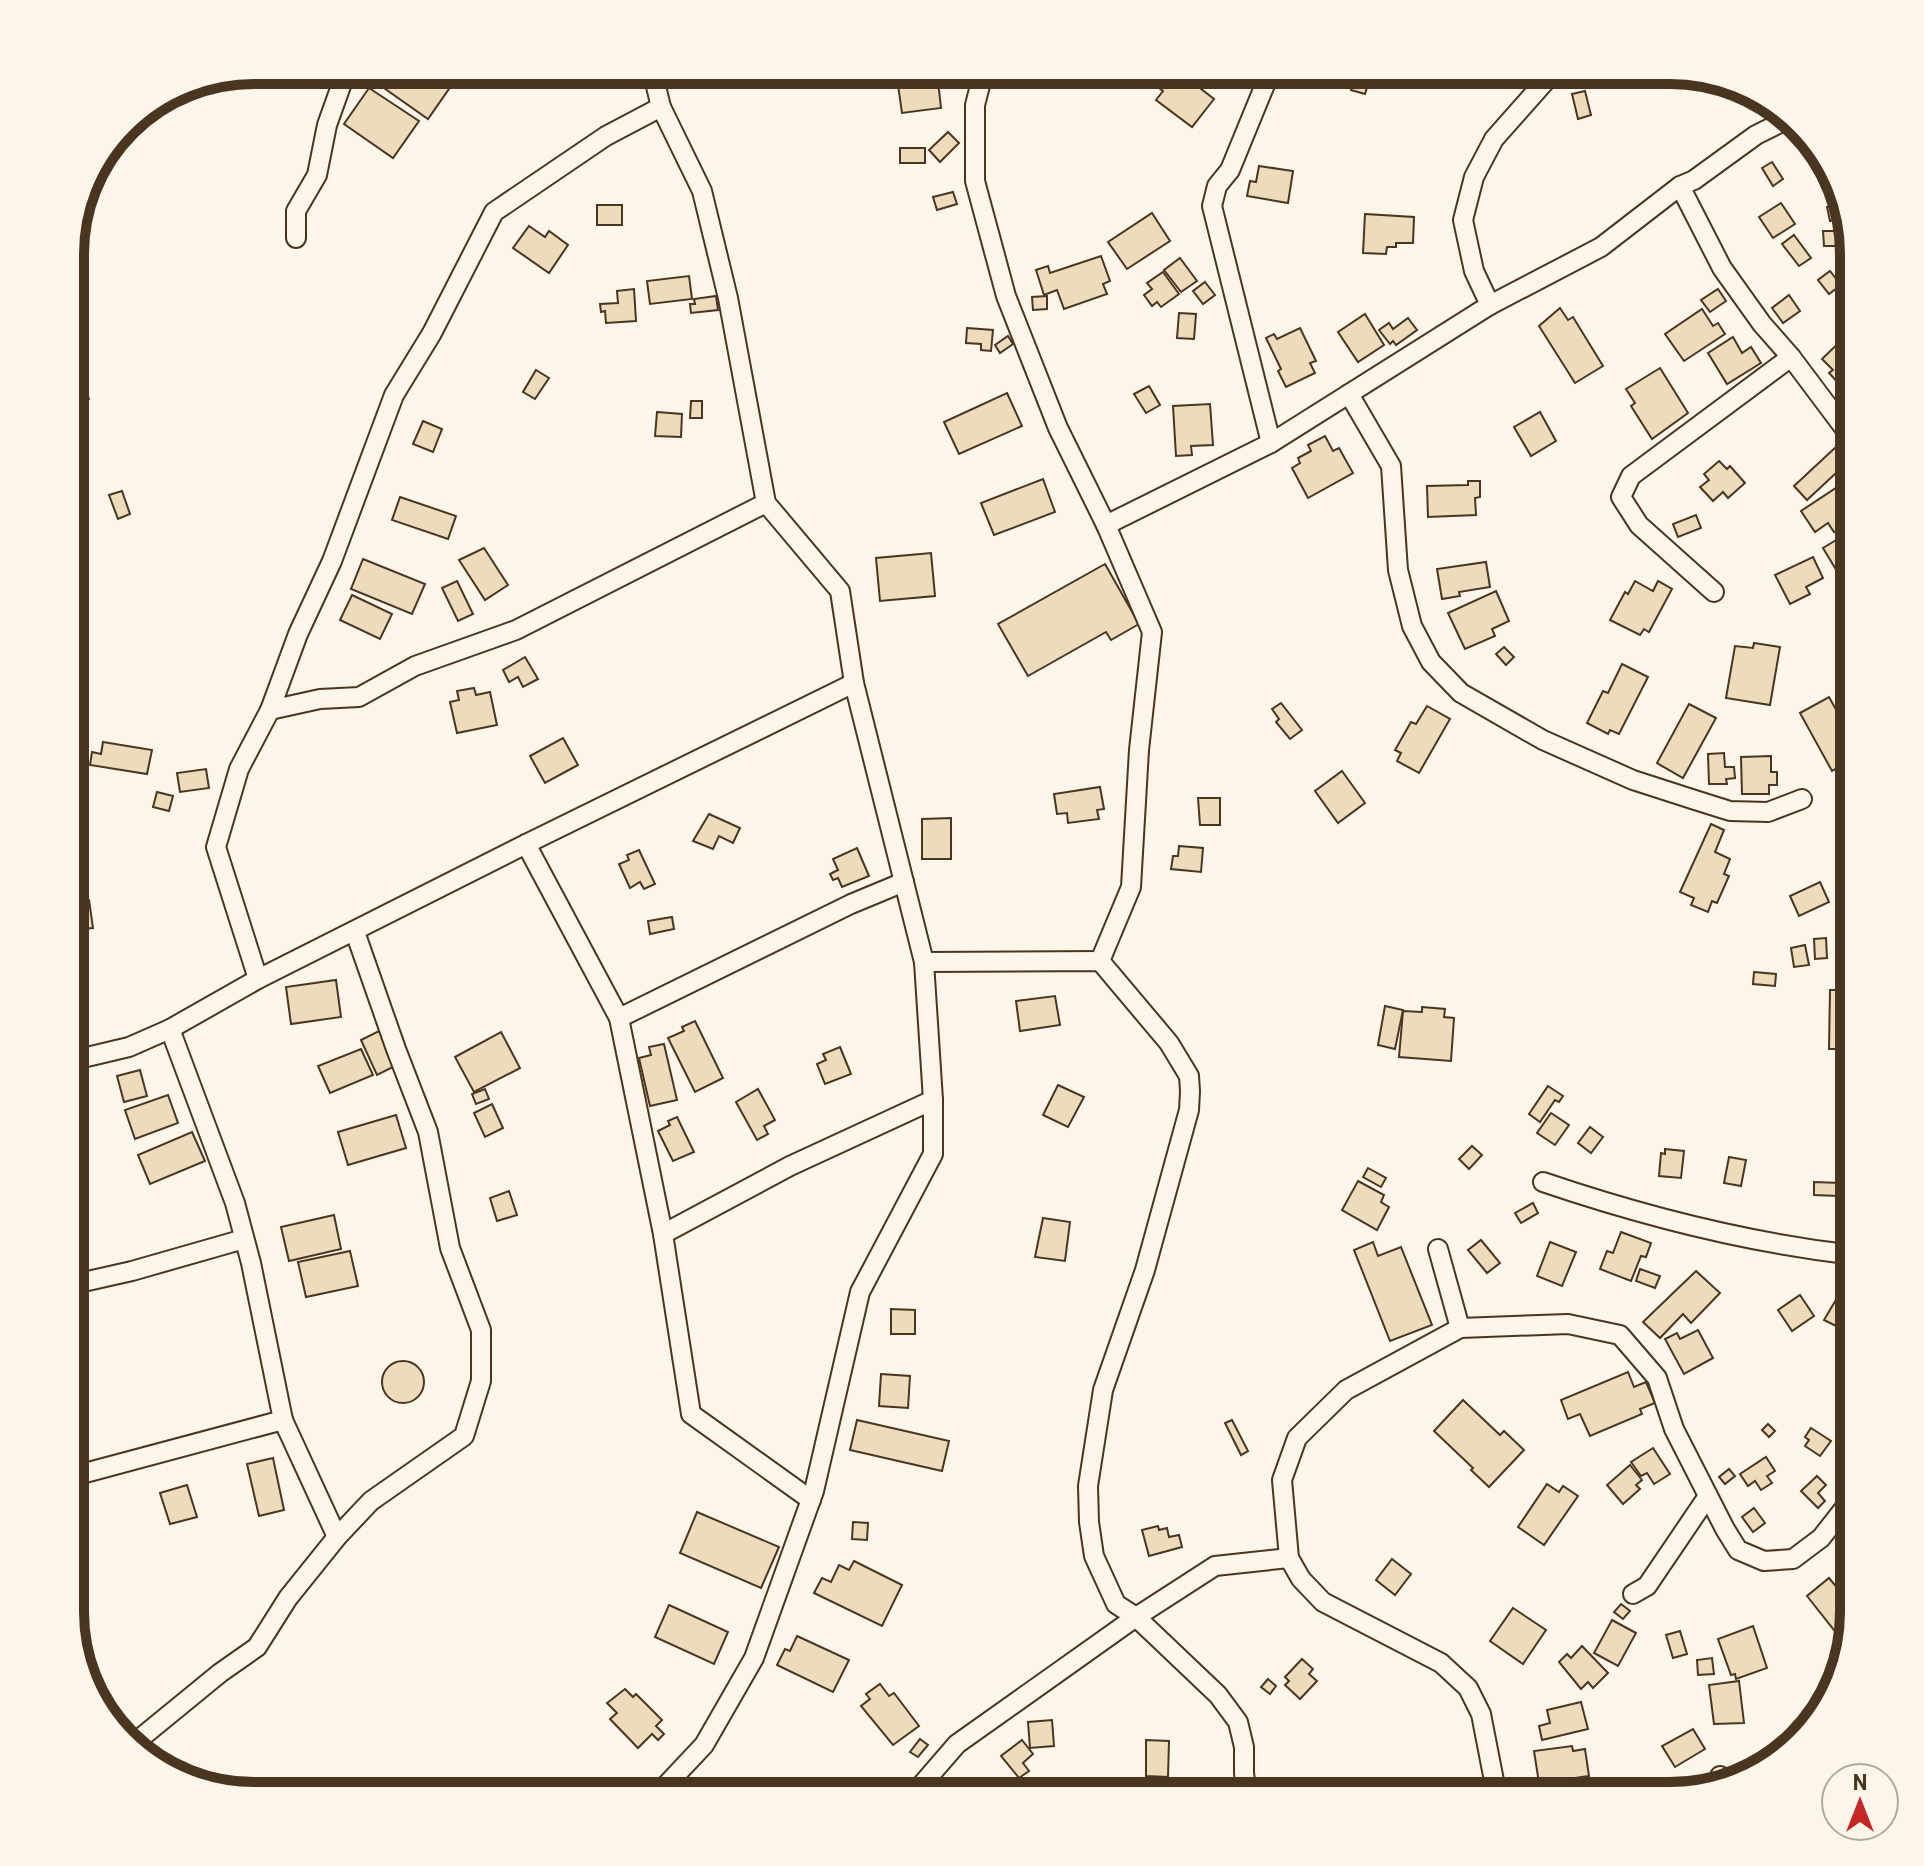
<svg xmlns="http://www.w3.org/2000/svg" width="1924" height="1866" viewBox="0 0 1924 1866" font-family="Barlow,sans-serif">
<rect width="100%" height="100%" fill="#fbf6e9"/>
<g fill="#ecdcbc" stroke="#4a3520" stroke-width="2">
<polygon points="381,70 428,70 451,86 428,119 374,81"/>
<polygon points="1357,70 1372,70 1365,94 1351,90"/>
<rect x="1506" y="70" width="11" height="7"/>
<polygon points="1178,71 1214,99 1192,127 1156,100 1163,91 1159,88 1166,78 1170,81"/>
<polygon points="938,81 941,108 902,113 898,85"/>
<polygon points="369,88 419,121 393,158 344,124"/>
<polygon points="1585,91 1591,115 1578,119 1572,94"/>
<polygon points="154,102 148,116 139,112"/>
<polygon points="948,132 959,143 940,162 929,150"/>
<rect x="900" y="148" width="25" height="15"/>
<polygon points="1772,162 1783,179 1773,186 1762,168"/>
<polygon points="1259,166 1293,171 1288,203 1247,196 1250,181 1256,182"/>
<polygon points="953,192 957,204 937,210 933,197"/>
<polygon points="1843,196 1847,217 1830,221 1827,207 1834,205 1831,198"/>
<polygon points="1781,203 1795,224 1773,238 1759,217"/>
<rect x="597" y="205" width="25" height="20"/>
<polygon points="1152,213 1170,241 1127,269 1108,242"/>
<polygon points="1365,214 1414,217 1413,243 1396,243 1396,247 1387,247 1386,254 1363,253"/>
<polygon points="529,226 545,237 549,231 568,245 549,273 513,248"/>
<polygon points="1823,231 1837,231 1838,246 1824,246"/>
<polygon points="1794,235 1811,258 1799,266 1782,244"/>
<polygon points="1101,256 1110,281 1103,284 1107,294 1064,309 1057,290 1044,295 1036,270 1048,266 1050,273"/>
<polygon points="1180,258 1197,281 1181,292 1164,270"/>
<polygon points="1830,271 1841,285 1829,294 1818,280"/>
<polygon points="1163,272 1179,294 1161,307 1157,302 1152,306 1144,295 1152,289 1147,283"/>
<polygon points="689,276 692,299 650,304 647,281"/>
<polygon points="1205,282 1215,295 1203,304 1193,291"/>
<polygon points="634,289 636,321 606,323 605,311 601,312 600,304 618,303 617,291"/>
<polygon points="1718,289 1726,301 1710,312 1701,300"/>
<polygon points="1789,295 1800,311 1783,323 1772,308"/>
<polygon points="716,296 718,310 691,313 690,304 695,304 694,299"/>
<polygon points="1047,296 1047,309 1033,310 1032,297"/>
<polygon points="1560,308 1568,320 1573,317 1603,366 1575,383 1539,326"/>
<polygon points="1702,309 1713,326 1718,323 1725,334 1684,361 1665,334"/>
<polygon points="1179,313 1196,314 1194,339 1177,338"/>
<polygon points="1365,314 1384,345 1358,362 1338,332"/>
<polygon points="1408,318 1417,330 1396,345 1393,341 1390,344 1379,330 1389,323 1393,329"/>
<polygon points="967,328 993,330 991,351 981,350 981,344 966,343"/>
<polygon points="1300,328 1316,361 1310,363 1315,373 1286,387 1278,371 1281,369 1266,338 1274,334 1277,339"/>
<polygon points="1854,328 1854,374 1841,386 1829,373 1833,370 1822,359"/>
<polygon points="1008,336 1013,344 1000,353 995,345"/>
<polygon points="1733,337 1742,353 1751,347 1761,363 1727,384 1708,353"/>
<polygon points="1660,368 1688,413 1652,439 1631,406 1635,403 1626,389"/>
<polygon points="79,370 89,399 70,406 70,373"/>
<polygon points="536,370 549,378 535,399 523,392"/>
<polygon points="1149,386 1160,405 1146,413 1134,394"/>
<polygon points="1007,393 1022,426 959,454 944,422"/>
<polygon points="691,401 702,401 702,418 690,418"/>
<polygon points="1210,404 1213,445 1191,446 1192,455 1176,456 1173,406"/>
<polygon points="657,412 682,414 681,437 655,436"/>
<polygon points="1540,412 1556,441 1531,456 1514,427"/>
<polygon points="423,421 442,429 433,452 413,444"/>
<polygon points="1325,436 1333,451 1339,448 1353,473 1308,498 1292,468 1300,463 1298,458 1311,451 1308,445"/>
<polygon points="1837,446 1850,460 1807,500 1794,486"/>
<polygon points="1719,461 1727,469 1730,466 1745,483 1728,498 1723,492 1713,501 1700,487 1709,480 1704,474"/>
<polygon points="1851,478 1854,483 1854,519 1834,532 1828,523 1815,532 1801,511"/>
<polygon points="1043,479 1055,512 994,535 981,503"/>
<polygon points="1468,481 1480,481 1480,497 1475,498 1476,515 1428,517 1427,486 1468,485"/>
<polygon points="122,491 130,514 118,519 109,495"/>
<polygon points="400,497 456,516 448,539 392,520"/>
<polygon points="1696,515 1701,528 1678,537 1673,524"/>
<polygon points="1841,537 1854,558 1854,564 1838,573 1823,548"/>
<polygon points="484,548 508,585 485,600 459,560"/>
<polygon points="931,553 935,596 880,601 876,558"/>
<polygon points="1813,557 1823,578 1806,587 1810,594 1790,604 1775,575"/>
<polygon points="363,559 425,584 412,614 351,589"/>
<polygon points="1486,562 1490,587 1459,592 1460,596 1442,599 1437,569"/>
<polygon points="1105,564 1139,624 1111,640 1106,632 1028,676 998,624"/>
<polygon points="457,581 473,614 458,621 442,588"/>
<polygon points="1635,581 1653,591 1658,581 1672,589 1649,632 1644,629 1640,635 1610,620 1625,592 1628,594"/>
<polygon points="1496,591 1509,621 1492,629 1495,636 1465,649 1448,613"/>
<polygon points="352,595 392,614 380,639 340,620"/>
<polygon points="1754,643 1780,647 1770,705 1726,698 1735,646 1753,648"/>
<polygon points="1504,647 1514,657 1506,665 1496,654"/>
<polygon points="525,657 538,679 523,687 518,677 509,682 503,670"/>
<polygon points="1622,664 1648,677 1619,734 1610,730 1608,734 1587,723 1603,691 1608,693"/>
<polygon points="474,688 476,695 490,692 497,725 457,733 450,702 459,700 457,691"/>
<polygon points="1829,697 1854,742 1854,759 1832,771 1800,713"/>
<polygon points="1281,703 1302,730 1290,739 1276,722 1279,719 1272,709"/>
<polygon points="1689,704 1716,718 1683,778 1657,763"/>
<polygon points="1427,706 1450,719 1419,773 1397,761 1401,753 1395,750 1411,722 1416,724"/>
<polygon points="563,738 578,765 545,783 530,756"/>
<polygon points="103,742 152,750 147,774 90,765 92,752 101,754"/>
<polygon points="1724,753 1725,767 1734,767 1735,778 1726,779 1727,784 1709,784 1708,754"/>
<polygon points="1771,756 1771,772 1777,772 1777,785 1769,785 1769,794 1742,794 1741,757"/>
<polygon points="206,769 209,788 180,792 177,773"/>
<polygon points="1342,771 1365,803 1338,823 1315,791"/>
<polygon points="1100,787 1104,809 1097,810 1099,819 1068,823 1067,813 1057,814 1054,794"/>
<polygon points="157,792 173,796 169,811 153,807"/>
<polygon points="1198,798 1220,798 1220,825 1200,825"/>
<polygon points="709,814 740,828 733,843 719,836 713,849 693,841"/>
<polygon points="951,818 951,859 922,859 922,819"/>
<polygon points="1711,824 1724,830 1715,852 1730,859 1724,874 1729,876 1717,903 1712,901 1708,912 1691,905 1694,898 1680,892"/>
<polygon points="1179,846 1203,848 1201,872 1171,869 1173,856 1178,856"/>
<polygon points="857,848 869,876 842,887 838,878 833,880 830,874 838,870 833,859"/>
<polygon points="639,850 655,884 644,889 640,882 630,888 619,864 629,860 627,855"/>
<polygon points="1820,882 1829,902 1799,916 1790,896"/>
<polygon points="89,900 93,928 70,930 70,902"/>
<polygon points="672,917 674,929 650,934 648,921"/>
<polygon points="1826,938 1827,958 1815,959 1814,939"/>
<polygon points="1805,945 1809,965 1794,967 1791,948"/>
<polygon points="1754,972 1776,974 1775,986 1753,984"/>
<polygon points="336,980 341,1017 291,1024 286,987"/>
<polygon points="1830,990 1846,990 1846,1017 1853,1017 1852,1049 1829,1049"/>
<polygon points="1055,996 1060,1025 1020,1031 1016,1001"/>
<polygon points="1385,1006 1403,1010 1395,1049 1378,1045"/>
<polygon points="1422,1007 1445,1009 1444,1017 1454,1018 1451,1061 1399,1057 1403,1011 1422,1012"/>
<polygon points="695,1021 723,1078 695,1092 668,1038 684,1031 682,1027"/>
<polygon points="379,1031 395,1066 377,1075 361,1040"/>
<polygon points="501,1032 520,1068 474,1092 455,1057"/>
<polygon points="664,1044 677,1100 650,1106 639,1058 651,1055 649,1047"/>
<polygon points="840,1047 851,1074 825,1084 817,1064 826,1060 823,1054"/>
<polygon points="361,1049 373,1075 330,1093 318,1066"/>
<polygon points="140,1070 147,1096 124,1102 117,1076"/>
<polygon points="1058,1085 1084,1097 1068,1127 1043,1115"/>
<polygon points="1548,1086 1563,1096 1559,1102 1555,1100 1540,1122 1529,1114"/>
<polygon points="485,1089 489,1099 476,1104 472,1094"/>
<polygon points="758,1089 775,1120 764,1126 768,1134 757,1140 736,1102"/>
<polygon points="168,1095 178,1123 135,1139 125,1110"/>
<polygon points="492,1104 503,1128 485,1137 474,1113"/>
<polygon points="1551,1113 1569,1125 1555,1145 1537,1133"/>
<polygon points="396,1115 406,1148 348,1165 338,1132"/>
<polygon points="677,1117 694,1152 673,1161 658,1131 670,1125 668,1121"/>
<polygon points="1590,1127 1603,1137 1591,1153 1578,1143"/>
<polygon points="192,1132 205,1161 150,1184 138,1155"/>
<polygon points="1472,1146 1482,1155 1469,1169 1459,1159"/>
<polygon points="1665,1149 1684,1151 1681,1178 1659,1176 1661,1153 1665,1154"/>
<polygon points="1729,1157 1746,1160 1741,1186 1724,1183"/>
<polygon points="1368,1168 1386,1178 1381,1187 1363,1177"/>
<polygon points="1358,1181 1384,1195 1381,1202 1389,1207 1377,1230 1342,1210"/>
<polygon points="1814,1182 1840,1183 1839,1196 1814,1195"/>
<polygon points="509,1191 517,1215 497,1221 490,1198"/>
<polygon points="1533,1203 1538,1213 1521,1223 1515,1213"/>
<polygon points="334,1215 341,1249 289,1261 281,1227"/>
<polygon points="1043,1218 1070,1222 1065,1261 1035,1257"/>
<polygon points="1621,1232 1651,1243 1646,1257 1641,1256 1631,1281 1600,1269 1607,1251 1613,1253"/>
<polygon points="1481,1240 1500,1263 1487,1273 1468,1250"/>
<polygon points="1373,1242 1378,1256 1401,1247 1432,1325 1390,1341 1354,1250"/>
<polygon points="1550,1242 1576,1252 1562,1286 1537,1276"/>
<polygon points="350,1251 358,1286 306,1297 298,1262"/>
<polygon points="1640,1269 1660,1276 1655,1288 1636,1281"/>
<polygon points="1696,1271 1720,1293 1691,1323 1683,1314 1660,1338 1643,1322"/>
<polygon points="1800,1295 1814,1316 1792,1331 1778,1310"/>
<polygon points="1837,1298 1853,1306 1840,1328 1824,1320"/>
<polygon points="891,1309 915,1310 915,1334 891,1334"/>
<polygon points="1698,1330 1713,1358 1684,1374 1665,1339 1677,1333 1680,1339"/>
<circle cx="403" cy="1382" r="21"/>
<polygon points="1628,1372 1634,1387 1646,1382 1655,1403 1640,1409 1642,1414 1590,1436 1580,1414 1568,1419 1561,1400"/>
<polygon points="881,1374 910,1376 908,1408 879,1406"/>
<polygon points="1463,1400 1500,1435 1504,1431 1524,1450 1489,1487 1471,1470 1473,1468 1434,1431"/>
<polygon points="857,1420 949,1441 942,1471 850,1450"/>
<polygon points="1232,1420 1248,1451 1241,1455 1225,1423"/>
<polygon points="1768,1424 1775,1431 1769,1437 1762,1430"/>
<polygon points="1811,1428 1831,1441 1820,1456 1805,1446 1809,1440 1805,1437"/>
<polygon points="1653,1448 1670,1474 1654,1484 1647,1473 1641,1476 1631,1462"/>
<polygon points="1850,1452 1854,1454 1854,1470 1843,1462"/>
<polygon points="1766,1457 1775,1471 1767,1476 1772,1483 1761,1490 1755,1481 1748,1486 1740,1474"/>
<polygon points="273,1458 284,1510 259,1516 247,1464"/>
<polygon points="1630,1465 1642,1480 1636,1485 1640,1489 1623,1504 1607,1485"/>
<polygon points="1729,1469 1735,1476 1725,1484 1719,1477"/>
<polygon points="1817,1476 1826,1485 1818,1493 1825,1501 1818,1508 1801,1491"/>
<polygon points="1547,1484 1559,1492 1563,1486 1578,1496 1544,1545 1518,1527"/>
<polygon points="187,1485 197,1517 170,1524 160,1493"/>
<polygon points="1754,1508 1765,1523 1753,1532 1742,1517"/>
<polygon points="697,1512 779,1547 761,1588 680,1553"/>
<polygon points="853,1522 868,1523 867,1540 852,1539"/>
<polygon points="1158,1526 1159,1530 1167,1528 1169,1537 1179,1535 1182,1547 1149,1556 1142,1530"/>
<polygon points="1392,1559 1411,1574 1395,1595 1376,1580"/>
<polygon points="854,1561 902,1585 882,1626 814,1593 822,1578 831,1582 839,1565 849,1570"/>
<polygon points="1829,1578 1854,1608 1854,1614 1834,1630 1807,1596"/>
<polygon points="1621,1604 1630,1611 1623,1619 1614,1612"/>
<polygon points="669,1605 728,1632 714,1664 655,1637"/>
<polygon points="1513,1608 1546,1630 1523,1664 1490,1641"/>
<polygon points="1612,1620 1636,1633 1618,1666 1594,1653"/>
<polygon points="1753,1626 1767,1668 1736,1679 1735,1674 1731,1675 1718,1639"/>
<polygon points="1680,1631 1687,1654 1673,1658 1666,1635"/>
<polygon points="797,1636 849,1660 833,1692 777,1665 785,1649 790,1651"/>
<polygon points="1582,1646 1608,1673 1593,1688 1588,1682 1581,1689 1559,1662 1567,1654 1571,1658"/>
<polygon points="1712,1658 1714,1674 1698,1675 1697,1660"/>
<polygon points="1302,1659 1313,1669 1309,1674 1317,1681 1300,1699 1285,1685 1289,1681 1285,1677"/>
<polygon points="1268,1679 1276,1686 1270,1694 1261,1687"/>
<polygon points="1739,1681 1744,1723 1714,1724 1709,1685"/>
<polygon points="880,1684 889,1696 894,1693 919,1726 893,1745 861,1706 870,1699 866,1694"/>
<polygon points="625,1689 633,1697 636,1694 662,1720 656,1726 664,1734 658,1740 652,1734 638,1748 610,1719 617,1713 607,1703"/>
<polygon points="1822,1690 1835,1690 1822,1708"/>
<polygon points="1581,1702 1588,1729 1542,1740 1539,1726 1550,1723 1547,1710"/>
<polygon points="1052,1720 1054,1746 1030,1748 1028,1722"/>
<polygon points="1693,1729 1705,1749 1675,1767 1662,1746"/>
<polygon points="920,1739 928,1745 918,1757 910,1752"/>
<polygon points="1022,1740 1033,1754 1023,1763 1029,1771 1019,1778 1001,1756"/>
<polygon points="1146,1740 1169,1741 1168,1777 1146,1776"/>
<polygon points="1572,1746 1573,1751 1585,1749 1589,1776 1539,1783 1534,1751"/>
<polygon points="1669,1778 1674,1795 1627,1796 1626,1791"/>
</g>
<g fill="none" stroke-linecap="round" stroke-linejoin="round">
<defs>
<g id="street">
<polyline points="652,70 661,107 702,191 728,298 766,503 840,591 854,683 924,962 1100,961 1169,1043 1189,1076 1190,1091 1189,1110 1145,1270 1103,1390 1088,1486 1089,1522 1094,1556 1116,1604 1136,1617 1218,1695 1238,1722 1244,1747 1244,1773 1247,1796"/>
<polyline points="984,70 975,105 975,181 1006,296 1058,428 1106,525"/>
<polyline points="1271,70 1230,170 1217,186 1212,206 1271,443 1490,305 1601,247 1680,186 1694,180 1756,135 1790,118"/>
<polyline points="1680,186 1722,268 1762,324 1791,357 1854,441"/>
<polyline points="296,238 296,211 317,175 327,125 342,83 352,70"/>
<polyline points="1490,305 1474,271 1463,220 1474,177 1494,139 1549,77 1551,70"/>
<polyline points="1349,394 1391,466 1398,570 1412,626 1431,662 1461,693 1543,740 1633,780 1695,800 1730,811 1768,812 1802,799"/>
<polyline points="1714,592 1639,525 1621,497 1631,476 1791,357"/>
<polyline points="270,710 320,699 359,697 415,666 516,630 766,503"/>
<polyline points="526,844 619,1018 663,1234 691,1414 811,1500"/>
<polyline points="1100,961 1131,887 1139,750 1152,632 1106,525 1271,443"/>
<polyline points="258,979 216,847 239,769 270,710 298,634 332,561 394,395 432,333 494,212 606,136 661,107"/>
<polyline points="619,1018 851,904 904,882"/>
<polyline points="170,1029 235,1203 251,1263 283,1420 337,1537"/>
<polyline points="70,1061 129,1047 170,1029 258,979 526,844 854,683"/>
<path d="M1543,1182c100,34 206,61 311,73"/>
<polyline points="663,1234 790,1166 933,1100"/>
<polyline points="1438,1249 1460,1328"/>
<polyline points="70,1285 132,1271 244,1239"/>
<polyline points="70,1477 283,1420"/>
<polyline points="1633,1594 1647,1586 1708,1496"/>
<polyline points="132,1745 220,1673 257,1647 288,1598 337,1537 371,1501 464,1436 481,1381 481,1330 450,1248 428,1132 396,1049 355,932"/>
<polyline points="1720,1776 1723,1786"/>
<polyline points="656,1796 704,1745 754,1658 814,1491 860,1292 933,1154 933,1100 924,962"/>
<polyline points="912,1796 957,1744 1136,1617 1215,1566 1289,1558"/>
<polyline points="1497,1796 1481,1714 1468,1688 1441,1663 1323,1602 1301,1579 1289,1558 1282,1480 1297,1438 1346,1390 1460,1328 1568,1324 1620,1335 1657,1378 1674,1429 1725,1529 1738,1550 1764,1561 1793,1559 1821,1538 1854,1496"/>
</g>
</defs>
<use href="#street" stroke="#4a3520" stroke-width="22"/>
<use href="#street" stroke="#fbf6e9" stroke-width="18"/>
</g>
<path d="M0 0H1924V1866H0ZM254 84H1670A170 170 0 0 1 1840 254V1612A170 170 0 0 1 1670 1782H254A170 170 0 0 1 84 1612V254A170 170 0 0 1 254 84Z" fill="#fbf6e9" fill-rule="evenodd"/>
<path fill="none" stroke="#4a3520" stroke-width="10" d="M254 84H1670A170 170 0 0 1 1840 254V1612A170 170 0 0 1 1670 1782H254A170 170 0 0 1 84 1612V254A170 170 0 0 1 254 84Z"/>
<g transform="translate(1860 1802)"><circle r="38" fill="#fbf6e9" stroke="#b4a999" stroke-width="2"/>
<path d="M0-6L14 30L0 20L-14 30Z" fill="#c62828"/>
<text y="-12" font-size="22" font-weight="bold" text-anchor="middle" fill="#4a3520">N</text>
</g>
</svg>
